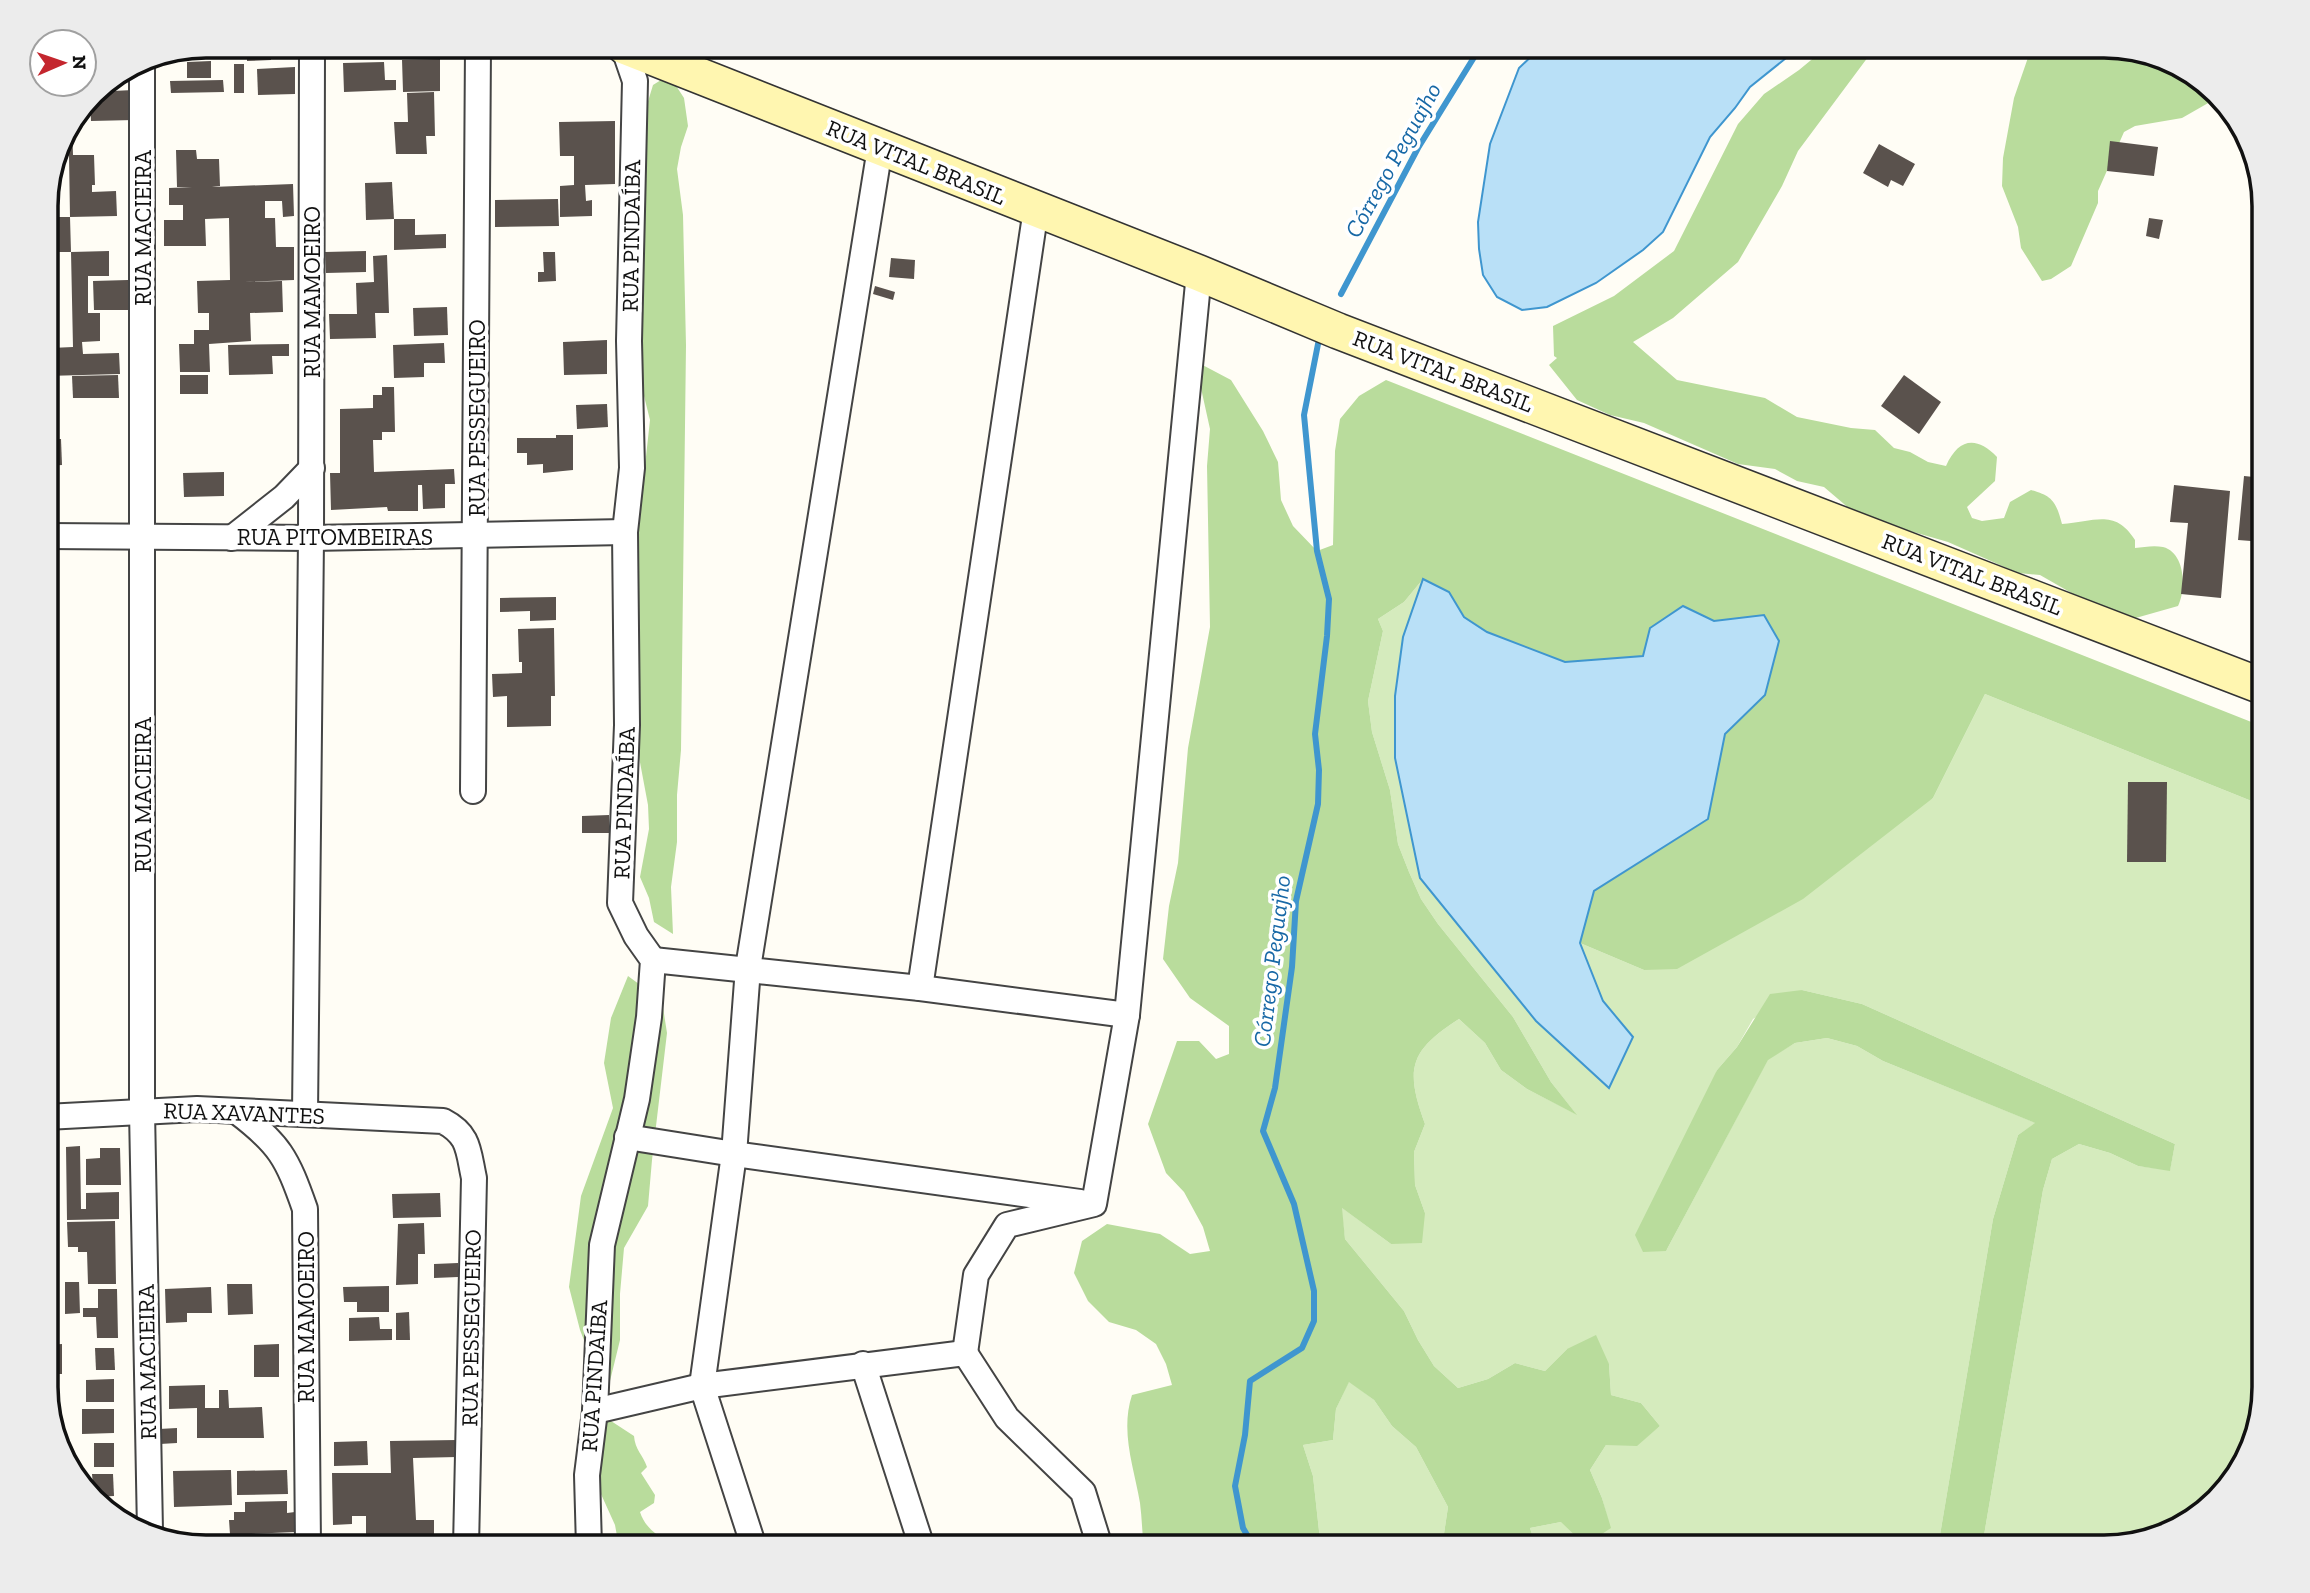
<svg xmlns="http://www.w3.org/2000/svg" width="2310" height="1593" viewBox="0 0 2310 1593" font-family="'Zilla Slab',serif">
<rect width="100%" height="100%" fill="#fffdf5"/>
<g fill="#d5ebbd">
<path d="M1423,579l-20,58 6,181 11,60 213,159 -30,-36 -23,-58 64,27 289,-172 52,-104 279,112v582l-27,89 -53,49 -79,21h-123l61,-357 9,-31 27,-15 31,9 28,13 32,4 5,-26 -313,-140 -60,-14 -49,29 -16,28 -20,23 -51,181 102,-192 27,-16 32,-5 30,8 26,15 153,62 -18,12 -25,84 -55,328h-402l-6,-19 31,-6 49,6 -8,-30 -12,-28 16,-25h31l23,-19 -19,-23 -30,-8 -2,-31 -42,-15 -22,22 -30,-8 -27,16 -30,9 -24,-22 -16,-26 -14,-29 -59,-72 -4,-32 50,37 34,-31 -10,-28 -1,-33 11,-28c-20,-55 -16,-73 34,-105l26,24 16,27 26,19 49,25 -25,-32 -38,-65 -75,-93 -17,-25 -12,-27 -11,-28 -8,-54 -18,-58 -4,-31 15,-70 -5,-12 26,-17z"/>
<polygon points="1349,1381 1374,1400 1392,1426 1416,1447 1448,1507 1442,1547 1324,1547 1320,1540 1313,1476 1303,1445 1333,1440 1336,1409"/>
</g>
<g fill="#b9dc9c">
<path d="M1828,46h56l-13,7 -73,98 -16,35 -44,76 -65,56 -40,24 44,38 88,18 32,19 54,11 24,2 19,18 16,4 18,10 18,4c12,-27 30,-31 51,-9l-2,24 -28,26 5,11 10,3 22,-3 6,-16 21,-12c22,6 25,12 31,34 32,-2 53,-16 73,16v8c9,-1 19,-3 28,-1 23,6 23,43 15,59l-60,17 -36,-24 -42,-24 -22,-2 -70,-31 -69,-20 -28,-12 -27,-23 -27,-6 -22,-12 -37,-5 -94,-41 -34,-8 -33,-15 -28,-35 8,-7 -3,-2 -1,-30 61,-30 60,-45 64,-127 26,-30 35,-24z"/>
<polygon points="2032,46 2105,46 2194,73 2217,98 2182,118 2135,126 2124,132 2098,191 2098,203 2071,266 2051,279 2042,281 2021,248 2018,227 2002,186 2003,158 2014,98"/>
<polygon points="669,75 684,98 688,126 681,147 677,169 683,215 686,345 681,750 677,795 677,842 671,887 673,934 654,922 649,898 640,877 649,829 648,805 639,757 638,732 636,658 639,635 637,612 637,539 650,420 644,396 642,369 637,224 646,108 653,85"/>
<path d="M1195,361l36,19 32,51 15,31 3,38 12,26 24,25 16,-6 2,-94 5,-32 19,-23 27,-16 878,347v79l-279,-112 -52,104 -130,101 -126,70 -33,1 -64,-27 14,-52 114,-72 17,-85 40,-39 -1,-79 -50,5 -31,-15 -39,50 -79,6 -78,-30 -23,-15 -15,-25 -26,-13 -19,23 -26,17 5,12 -15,70 4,31 18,58 8,54 11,28 12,27 17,25 75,93 38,65 26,33 -50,-26 -26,-19 -16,-27 -26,-24c-50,32 -54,50 -34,105l-11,28 1,33 10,28 -3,30 -31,1 -49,-36 3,31 59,72 14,29 16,26 24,22 30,-9 27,-16 30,8 22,-22 29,-14 13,29 2,31 30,8 19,23 -23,20 -31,-1 -16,25 12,28 9,30 -26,17 -24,-23 -31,6 6,19h-94l6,-40 -32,-60 -24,-21 -18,-26 -25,-18 -13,27 -3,31 -30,5 10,31 7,64 4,7h-180c-2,-14 -2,-29 -4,-44 -6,-36 -20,-71 -8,-108l40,-10 -6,-21 -10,-20 -20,-14 -27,-8 -21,-21 -14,-28 8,-32 25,-17 53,10 30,20 20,-3 -7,-24 -19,-35 -18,-19 -18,-49 29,-83h22l17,18 13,-5v-28l-39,-28 -27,-39 6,-53 9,-43 10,-115 22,-121 -3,-161 3,-37z"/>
<polygon points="628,976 662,1001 667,1033 652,1160 648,1206 624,1248 620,1294 620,1340 609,1385 596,1371 580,1330 569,1287 581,1196 613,1108 604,1063 611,1018"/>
<polygon points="1802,990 1862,1004 2175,1144 2170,1171 2138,1166 2110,1153 2079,1144 2052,1159 2043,1190 1982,1547 1938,1547 1993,1219 2018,1135 2035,1123 1883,1061 1857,1046 1827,1038 1795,1043 1768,1060 1666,1251 1643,1252 1635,1235 1717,1070 1737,1047 1770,994"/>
<path d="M597,1421h14l23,15c1,14 9,19 13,31l-6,6 14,22 -1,8 -14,9c5,16 18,24 31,32l1,3h-53l-4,-22 -19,-42z"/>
</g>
<g fill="#b9e0f7" stroke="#3f96cf" stroke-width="2">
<polygon points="1552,46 1801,46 1750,87 1735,108 1710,137 1663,232 1643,250 1596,283 1547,307 1522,310 1497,297 1483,275 1479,249 1478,222 1490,144 1519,68 1537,51"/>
<polygon points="1423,579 1449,592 1464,617 1487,632 1565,662 1643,656 1650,628 1683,606 1714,621 1764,615 1779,641 1765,695 1725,734 1708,819 1594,891 1580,943 1603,1001 1633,1037 1609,1088 1536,1021 1420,878 1395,758 1395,696 1403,637"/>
</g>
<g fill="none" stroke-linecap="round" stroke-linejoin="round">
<g stroke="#3f96cf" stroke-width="6">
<polyline points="1341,294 1418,148 1481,46"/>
<polyline points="1254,1547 1243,1528 1235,1486 1245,1435 1250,1381 1302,1348 1314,1321 1314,1291 1294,1204 1263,1131 1275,1088 1292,967 1296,901 1318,804 1319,770 1315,734 1327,636 1329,599 1317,551 1304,415 1319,339"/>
</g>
</g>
<g fill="#5a524d">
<polygon points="247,46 271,46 271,60 247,61"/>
<polygon points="198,47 198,56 171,56 171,52"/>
<polygon points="440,59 440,91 403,92 402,60"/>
<polygon points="211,61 211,78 187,78 187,62"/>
<polygon points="384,62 385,80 396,80 396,90 344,92 343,63"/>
<rect x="234" y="64" width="10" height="29"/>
<polygon points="295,67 295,94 258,95 257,69"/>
<polygon points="223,80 224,92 171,93 170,81"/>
<polygon points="133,90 134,120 91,121 90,96 93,92"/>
<polygon points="434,92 435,136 426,136 427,154 396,154 394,122 408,122 407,93"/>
<polygon points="615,121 615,184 585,185 586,201 592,200 592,216 560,217 560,186 574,185 574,156 560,156 559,122"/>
<polygon points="69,125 72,125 73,155 94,155 95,185 92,185 92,192 116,191 117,216 70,217 69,155 56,155 62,135"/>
<polygon points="2110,141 2158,147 2154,176 2107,171"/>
<polygon points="1879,144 1915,164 1903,186 1891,180 1888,187 1863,173"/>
<polygon points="176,150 196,150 197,159 219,159 220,186 212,187 293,184 294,216 283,217 282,201 265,201 265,218 275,218 276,247 294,247 294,280 244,282 282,281 283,312 250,313 251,341 209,344 210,372 180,372 179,344 194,344 194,330 209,330 209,313 198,313 197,281 230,280 229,218 205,219 206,246 164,246 164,220 183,220 183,205 169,205 169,188 192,187 177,187"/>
<polygon points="392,182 394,219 366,220 365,183"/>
<polygon points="558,199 559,226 495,227 495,200"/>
<polygon points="46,217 70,217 71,252 51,252 52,284 46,284"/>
<polygon points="2149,218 2163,220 2159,239 2146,236"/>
<polygon points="394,219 415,219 415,235 446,234 446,248 394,250"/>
<polygon points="2262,230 2264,230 2264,295 2259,294"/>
<polygon points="109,251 109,276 88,276 88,313 100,313 100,341 82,342 83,354 119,353 120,374 46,376 46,365 52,365 51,348 73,347 71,252"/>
<polygon points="366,251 366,272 326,273 325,252"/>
<polygon points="543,252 555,252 556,281 538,282 538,272 544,272"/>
<polygon points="387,255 389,313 375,313 376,338 330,339 329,314 357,314 356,283 374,282 373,256"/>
<polygon points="891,258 915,260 914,279 889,277"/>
<polygon points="128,280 129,310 94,310 93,281"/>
<polygon points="875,286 895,292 893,300 873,294"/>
<polygon points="447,307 448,335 414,336 413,308"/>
<polygon points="607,340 607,374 564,375 563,342"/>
<polygon points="444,343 445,363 424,363 424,377 394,378 393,345"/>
<polygon points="289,344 289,356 272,356 273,374 229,375 228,345"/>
<polygon points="118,375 119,398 73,398 72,376"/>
<rect x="180" y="375" width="28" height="19"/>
<polygon points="1904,375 1941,402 1919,434 1881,406"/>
<polygon points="382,387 394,387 395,432 382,432 382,440 373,440 374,472 454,469 455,484 445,484 445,508 423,509 422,485 418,485 418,511 388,511 387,507 331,510 330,473 340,473 340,409 373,408 373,395 382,395"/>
<polygon points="607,404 608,427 577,429 576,405"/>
<polygon points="556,435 573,435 573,470 543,473 543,464 527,465 527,453 517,453 517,438 556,438"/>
<polygon points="46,439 61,439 62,465 46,466"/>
<polygon points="224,472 224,496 184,497 183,473"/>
<polygon points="2244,476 2264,478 2264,542 2238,540"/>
<polygon points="2174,485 2230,491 2221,598 2181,594 2188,523 2170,522"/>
<polygon points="556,597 556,620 530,621 530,611 500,612 500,598"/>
<polygon points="554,628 555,696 551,696 551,726 507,727 507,696 493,697 492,674 522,673 522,662 519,662 518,629"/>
<polygon points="2128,782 2167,782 2166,862 2127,862"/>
<polygon points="609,815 609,833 582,833 582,816"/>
<polygon points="80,1146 81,1209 86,1209 86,1193 119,1192 119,1219 67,1220 66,1147"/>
<polygon points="100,1148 120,1148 121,1185 86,1185 86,1159 100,1158"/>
<polygon points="440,1193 441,1217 393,1218 392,1194"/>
<polygon points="115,1221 116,1284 88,1284 87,1252 78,1252 78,1247 68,1247 67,1222"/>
<polygon points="424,1223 425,1254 418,1254 418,1284 396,1285 398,1224"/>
<polygon points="46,1228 56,1228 57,1253 46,1253"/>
<polygon points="458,1263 458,1277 434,1278 434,1264"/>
<polygon points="65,1282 79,1282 80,1313 65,1314"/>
<polygon points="227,1284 252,1284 253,1314 228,1315"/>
<polygon points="389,1286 389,1312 357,1312 357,1302 344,1302 343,1287"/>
<polygon points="211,1287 212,1313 187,1313 187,1322 166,1323 165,1289"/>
<polygon points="98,1289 117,1289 118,1338 97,1338 96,1317 83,1317 83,1308 98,1308"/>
<polygon points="409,1312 410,1340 396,1340 396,1313"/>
<polygon points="379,1317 380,1329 392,1329 392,1340 349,1341 349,1318"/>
<polygon points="62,1344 62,1374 46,1374 46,1345"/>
<polygon points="279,1344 279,1377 254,1377 254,1345"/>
<polygon points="95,1348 114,1348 115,1370 96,1370"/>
<polygon points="114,1379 114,1402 86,1402 86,1380"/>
<polygon points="205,1385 205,1408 219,1408 219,1390 228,1390 229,1408 262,1407 264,1438 197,1438 197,1408 169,1409 169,1386"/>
<polygon points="82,1409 114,1409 114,1433 82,1434"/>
<polygon points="177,1428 177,1443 160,1444 159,1429"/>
<polygon points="457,1440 457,1457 413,1458 416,1520 434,1520 434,1534 366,1534 366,1516 352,1516 352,1524 333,1525 332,1473 391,1473 390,1441"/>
<polygon points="367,1441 368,1465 334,1466 334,1442"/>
<rect x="94" y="1443" width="20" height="24"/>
<polygon points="231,1470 232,1505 174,1507 173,1471"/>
<polygon points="287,1470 288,1494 237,1495 237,1471"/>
<polygon points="92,1474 113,1474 114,1496 94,1497"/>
<polygon points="287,1501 287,1513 295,1512 296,1532 251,1534 251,1547 227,1547 226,1534 230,1534 229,1520 234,1520 234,1512 245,1512 245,1502"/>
</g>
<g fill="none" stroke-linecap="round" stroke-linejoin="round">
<defs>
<g id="minor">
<polyline points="142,59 142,1111 150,1531"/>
<polyline points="46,536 311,538 625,532"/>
<polyline points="232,538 284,497 312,468"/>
<polyline points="473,791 478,46"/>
<polyline points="653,960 920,988 1127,1015"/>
<polyline points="920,988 1036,209"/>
<path d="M236,1111c44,33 51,47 69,98l3,338"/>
<polyline points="305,1114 311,538 312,46"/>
<path d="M46,1117l151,-8 246,12c27,14 25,30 31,57l-8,369"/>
<polyline points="627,1137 734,1154 1080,1202"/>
<polyline points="965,1353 976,1275 1007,1225 1094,1204 1127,1015 1199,273"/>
<polyline points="863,1364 922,1547"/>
<polyline points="595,1411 702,1386 965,1353 1007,1418 1083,1492 1100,1547"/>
<polyline points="589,1547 587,1475 595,1411 602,1245 637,1099 649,1017 653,960 636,936 620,903 627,725 625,532 632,468 629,341 635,81 623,46"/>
<polyline points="754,1547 702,1386 734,1154 748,968 880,148"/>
</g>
<polyline id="secondary" points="624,46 1199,273 1338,331 2264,687"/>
</defs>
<use href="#minor" stroke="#444" stroke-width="28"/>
<use href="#secondary" stroke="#333" stroke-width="38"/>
<use href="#minor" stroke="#fff" stroke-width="24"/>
<use href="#secondary" stroke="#fff6b0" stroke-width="35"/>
</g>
<g text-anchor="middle" stroke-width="7" stroke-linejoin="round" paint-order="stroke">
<g font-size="23" fill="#111" stroke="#fff">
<text transform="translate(916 162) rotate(22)" y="8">RUA VITAL BRASIL</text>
<text transform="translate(143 228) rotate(-90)" y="8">RUA MACIEIRA</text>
<text transform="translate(631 236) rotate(-89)" y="8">RUA PINDAÍBA</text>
<text transform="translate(312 292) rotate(-90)" y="8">RUA MAMOEIRO</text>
<text transform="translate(1443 371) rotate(21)" y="8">RUA VITAL BRASIL</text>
<text transform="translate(477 418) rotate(-90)" y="8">RUA PESSEGUEIRO</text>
<text x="335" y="545">RUA PITOMBEIRAS</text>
<text transform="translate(1972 574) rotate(21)" y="8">RUA VITAL BRASIL</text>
<text transform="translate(143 795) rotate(-90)" y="8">RUA MACIEIRA</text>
<text transform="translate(624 803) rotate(-88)" y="8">RUA PINDAÍBA</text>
<text transform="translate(244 1113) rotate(2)" y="8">RUA XAVANTES</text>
<text transform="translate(306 1317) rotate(-90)" y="8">RUA MAMOEIRO</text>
<text transform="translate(471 1328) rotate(-89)" y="8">RUA PESSEGUEIRO</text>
<text transform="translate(147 1362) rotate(-91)" y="8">RUA MACIEIRA</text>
<text transform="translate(594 1376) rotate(-86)" y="8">RUA PINDAÍBA</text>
</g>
<g font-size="24" font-style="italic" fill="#1768a6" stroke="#fff">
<text transform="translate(1393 160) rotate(-61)" y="8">Córrego Peguajho</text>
<text transform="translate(1272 961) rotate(-83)" y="8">Córrego Peguajho</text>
</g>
</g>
<path d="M0 0H2310V1593H0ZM206 58H2104A148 148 0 0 1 2252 206V1387A148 148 0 0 1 2104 1535H206A148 148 0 0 1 58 1387V206A148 148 0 0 1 206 58Z" fill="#ececec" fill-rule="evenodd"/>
<path fill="none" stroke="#111" stroke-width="3.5" d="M206 58H2104A148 148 0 0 1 2252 206V1387A148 148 0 0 1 2104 1535H206A148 148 0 0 1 58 1387V206A148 148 0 0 1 206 58Z"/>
<g transform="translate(63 63) rotate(88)"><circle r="33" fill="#ffffff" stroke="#a0a0a0" stroke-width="2"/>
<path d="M0-5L12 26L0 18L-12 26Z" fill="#c4262e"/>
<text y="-10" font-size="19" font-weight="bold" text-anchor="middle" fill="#111111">N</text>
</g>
</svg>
